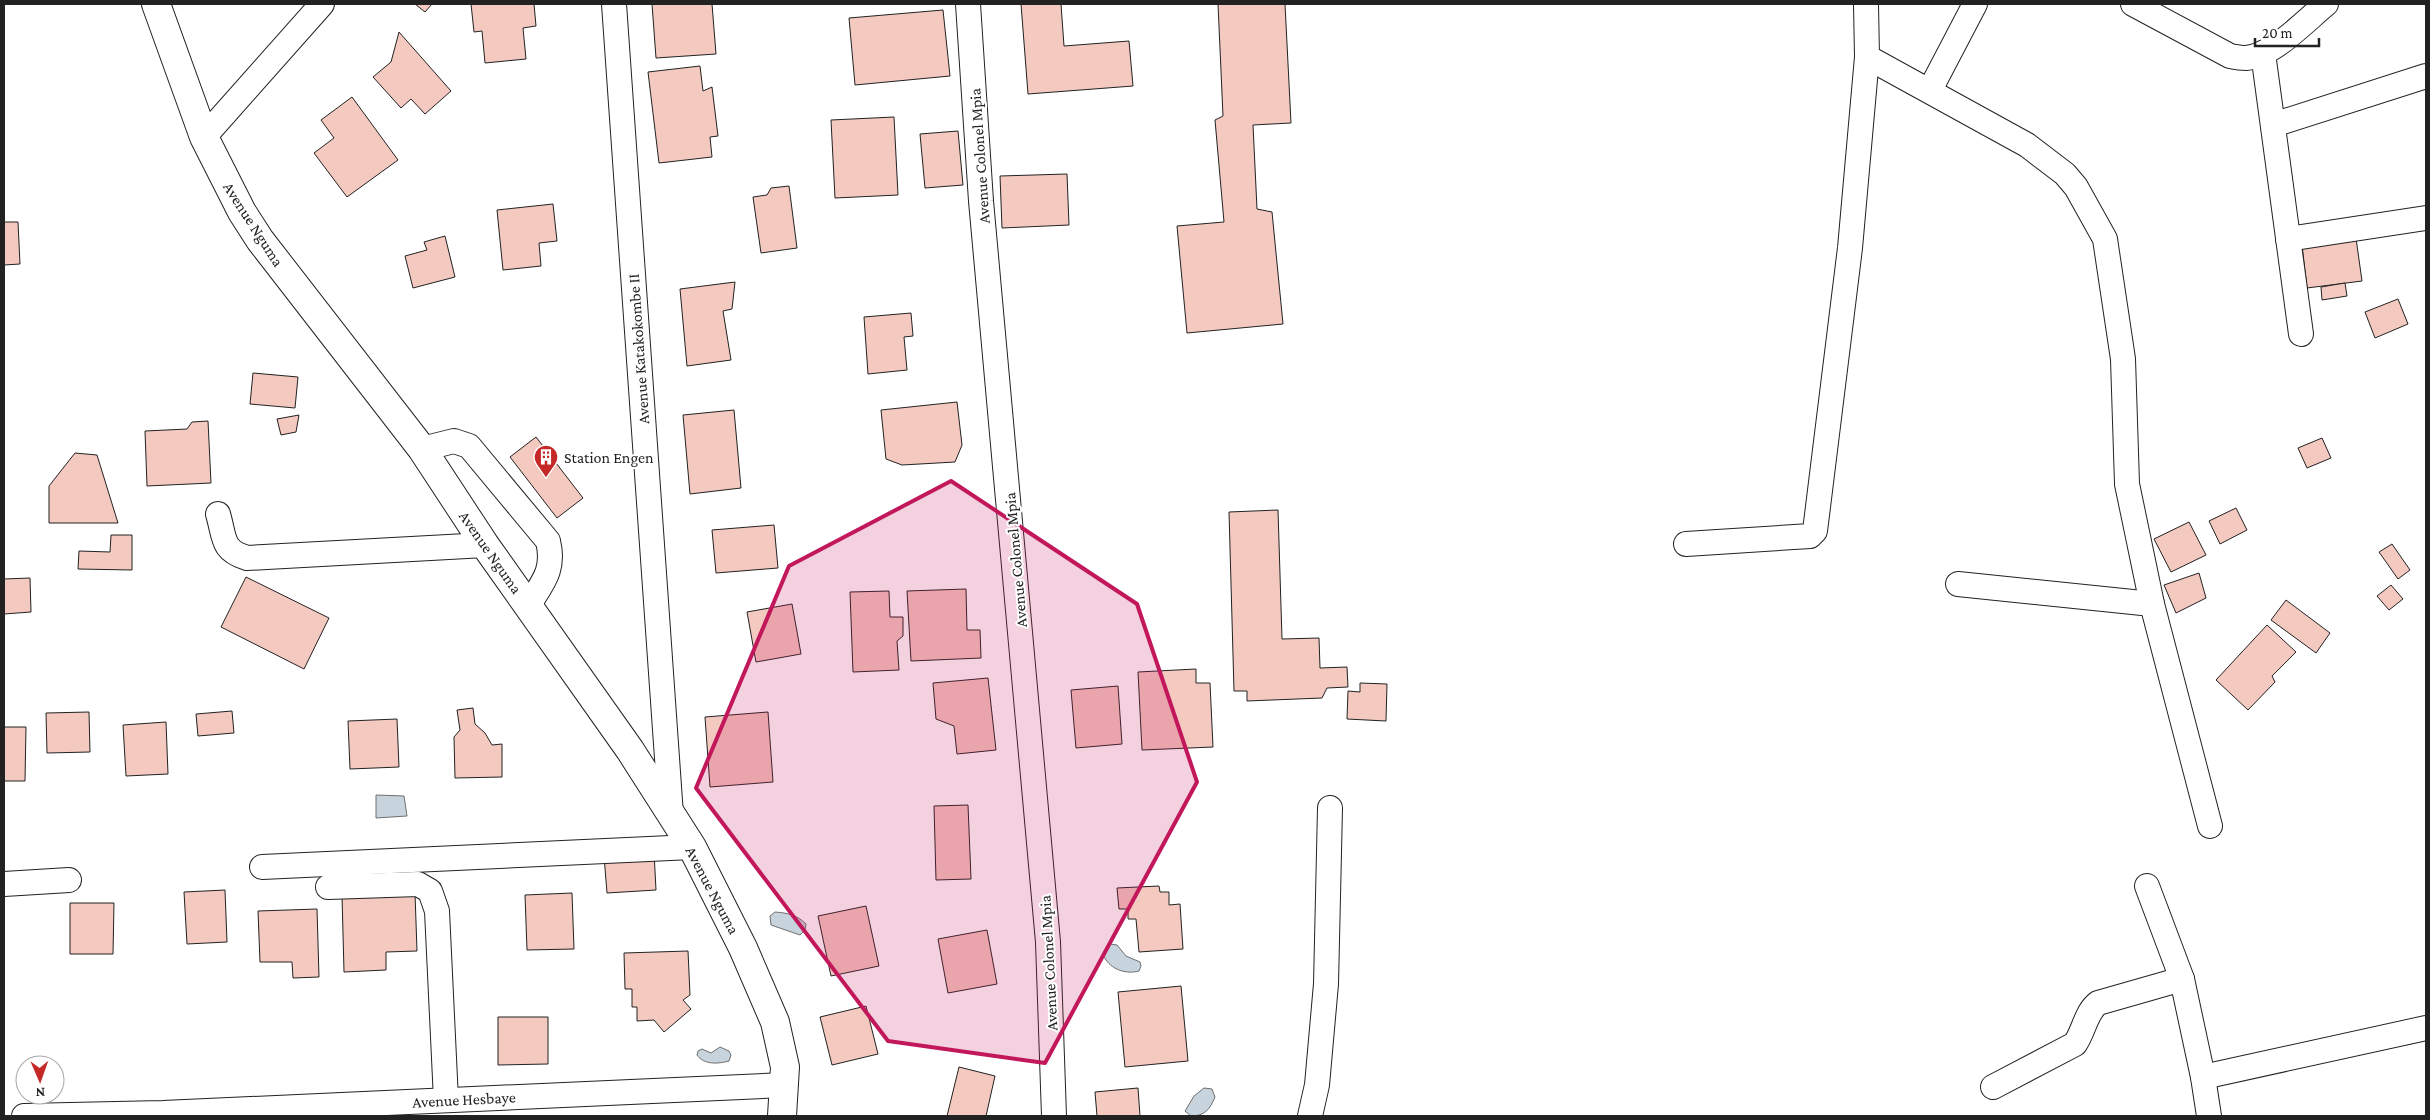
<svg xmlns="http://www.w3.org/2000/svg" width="2430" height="1120" viewBox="0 0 2430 1120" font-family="'Crimson Pro',serif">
<rect width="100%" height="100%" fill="#fff"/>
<g fill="#c7d3dd" stroke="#6f6f6f">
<polygon points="376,795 404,796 407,816 376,818"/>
<path d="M775,912c13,1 22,3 31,12l-1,6 -5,5 -29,-10 -1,-9z"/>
<path d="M1110,944l7,1 9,11 14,6 1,4 -2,5c-15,4 -31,-3 -36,-17z"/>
<path d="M720,1047l9,4 2,4 -2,6c-11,3 -25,4 -32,-6l1,-4 4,-2 9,4z"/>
<path d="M1204,1088l8,1 3,8c-5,12 -10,19 -24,19l-6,-5 9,-15z"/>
</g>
<g fill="#f3c9c0" stroke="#222">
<polygon points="415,4 432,4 425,12"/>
<polygon points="471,4 534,4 536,26 523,28 526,59 485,63 482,31 474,32"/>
<polygon points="652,4 712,4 716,54 656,58"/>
<polygon points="1021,4 1061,4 1064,46 1129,41 1133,86 1028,94"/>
<polygon points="1218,4 1285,4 1291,123 1253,125 1257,209 1272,212 1283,324 1187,333 1177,226 1224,222 1215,120 1223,116"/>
<polygon points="943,10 950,76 855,85 849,18"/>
<polygon points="399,32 451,91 425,114 411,99 401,108 373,77 391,62"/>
<polygon points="700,66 703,91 712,87 718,136 710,137 712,157 659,163 648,72"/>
<polygon points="352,97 398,160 347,197 314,153 334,138 321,120"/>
<polygon points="894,117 898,195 835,198 831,120"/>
<polygon points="958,131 963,185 925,188 920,134"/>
<polygon points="1067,174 1069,225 1002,228 1000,176"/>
<polygon points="789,186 797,248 761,253 753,197 767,195 771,188"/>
<polygon points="553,204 557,241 539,243 541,266 503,270 497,210"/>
<polygon points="4,222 18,222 20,264 4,265"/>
<polygon points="445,236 455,277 413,288 405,256 427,250 424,242"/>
<polygon points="2356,238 2362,281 2307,288 2302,245"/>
<polygon points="735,282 732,309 723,311 731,360 687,366 680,289"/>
<polygon points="2345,283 2347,296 2322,300 2321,287"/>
<polygon points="2398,299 2408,324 2375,338 2365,312"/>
<polygon points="911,313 913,336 904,337 907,370 868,374 864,317"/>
<polygon points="253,373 298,377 295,408 250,404"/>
<polygon points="957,402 962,445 955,462 902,465 886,459 881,410"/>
<polygon points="734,410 741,488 690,494 683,415"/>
<polygon points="299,415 296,432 281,435 277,419"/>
<polygon points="208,421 211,483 147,486 145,431 187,429 192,422"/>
<polygon points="536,437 583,498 557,518 510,457"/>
<polygon points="2322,438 2331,458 2307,468 2298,448"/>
<polygon points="75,453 97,455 118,523 49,523 49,486"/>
<polygon points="2236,508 2247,530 2220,544 2209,521"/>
<polygon points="1278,510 1282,639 1319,638 1320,668 1347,667 1348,687 1327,688 1322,698 1247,701 1247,691 1234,691 1229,512"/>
<polygon points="2189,522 2206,555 2171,572 2154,539"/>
<polygon points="774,525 778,568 716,573 712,530"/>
<polygon points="111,535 132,535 132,570 78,569 79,551 110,552"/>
<polygon points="2392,544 2410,570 2398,579 2379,552"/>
<polygon points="2199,573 2206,598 2176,613 2164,585"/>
<polygon points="246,577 329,618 304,669 221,627"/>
<polygon points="30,578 31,612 4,614 4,579"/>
<polygon points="2391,585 2403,599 2389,610 2377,596"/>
<polygon points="966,589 967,630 980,630 981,658 911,661 907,591"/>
<polygon points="889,591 890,617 903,617 903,636 897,641 899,670 853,672 850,592"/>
<polygon points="2286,600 2330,633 2316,653 2271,620"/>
<polygon points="792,604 801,654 756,662 747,612"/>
<polygon points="2267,625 2296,652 2272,676 2275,682 2248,710 2216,680"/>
<polygon points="1196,669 1196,683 1210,683 1213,747 1142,750 1138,672"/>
<polygon points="988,678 996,750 957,754 954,726 936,719 933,683"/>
<polygon points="1360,683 1387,684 1386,721 1347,719 1348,691 1360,692"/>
<polygon points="1118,686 1122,744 1076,748 1071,690"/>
<polygon points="473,708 475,724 485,733 492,745 502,744 502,777 455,778 454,737 460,730 457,710"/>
<polygon points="232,711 234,733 198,736 196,714"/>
<polygon points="89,712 90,752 47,753 46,713"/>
<polygon points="768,712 773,782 710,787 705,717"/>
<polygon points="397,719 399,767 350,769 348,721"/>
<polygon points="166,722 168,774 126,776 123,725"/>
<polygon points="4,727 26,727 25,781 4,781"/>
<polygon points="968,805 971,879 936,880 934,806"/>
<polygon points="654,852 656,890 607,893 604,856"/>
<polygon points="1159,886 1160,892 1169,892 1169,905 1180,904 1183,949 1139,952 1136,919 1128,919 1128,909 1119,909 1117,888"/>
<polygon points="225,890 227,942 187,944 184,892"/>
<polygon points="415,893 417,951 386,952 386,970 344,972 342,895"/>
<polygon points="572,893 574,949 527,950 525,895"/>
<polygon points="70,903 114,903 113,954 70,954"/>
<polygon points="866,906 879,966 831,976 818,916"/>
<polygon points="317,909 319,977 293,978 292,962 260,962 258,911"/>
<polygon points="987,930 997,984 948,993 938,939"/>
<polygon points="688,951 690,995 683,1000 691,1009 664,1032 654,1020 637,1021 637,1007 632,1007 632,989 625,989 624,953"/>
<polygon points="1181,986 1188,1061 1125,1067 1118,992"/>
<polygon points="866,1006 878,1054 832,1065 820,1017"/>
<polygon points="498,1017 548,1017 548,1064 498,1065"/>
<polygon points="959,1067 995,1076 986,1116 947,1116"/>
<polygon points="1138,1088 1140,1116 1097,1116 1095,1092"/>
</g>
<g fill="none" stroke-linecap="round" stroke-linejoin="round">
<defs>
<g id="minor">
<polyline points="614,4 671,815"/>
<polyline points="968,4 981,201 1048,942 1054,1116"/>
<path d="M2133,4l97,52c5,1 11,2 16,2 27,-2 59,-37 80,-54"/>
<polyline points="2263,53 2301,334"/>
<polyline points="1867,57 2027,145 2065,174 2076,187 2105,239 2123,359 2127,484 2152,604 2210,826"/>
<polyline points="1930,90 1975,4"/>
<polyline points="2273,125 2426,76"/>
<polyline points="204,137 322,4"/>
<polyline points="2288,239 2426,218"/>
<path d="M422,449l32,-8 15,5 79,95c7,29 -5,41 -20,65"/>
<path d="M218,514c7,24 3,36 29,44l238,-13"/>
<polyline points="1686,544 1810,536 1815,531 1850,248 1867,57 1866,4"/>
<polyline points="1958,584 2152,604"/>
<polyline points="262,867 692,847"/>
<polyline points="4,884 69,880"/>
<polyline points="2147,886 2182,979 2203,1077 2209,1116"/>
<polyline points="328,887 418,884 430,891 437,911 446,1100"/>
<polyline points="2203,1077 2426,1028"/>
<path d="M1993,1087l82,-43c9,-13 11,-32 23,-41l84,-24"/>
<polyline points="24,1116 163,1113 785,1085"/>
<polyline points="1310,1116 1317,1085 1326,984 1330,808"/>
</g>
<polyline id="major" points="156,4 204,137 242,212 260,240 422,449 485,545 630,750 692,847 743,948 775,1022 785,1067 782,1116"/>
</defs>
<use href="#minor" stroke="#222" stroke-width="26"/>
<use href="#major" stroke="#222" stroke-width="30"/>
<use href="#minor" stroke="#fff" stroke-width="24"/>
<use href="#major" stroke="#fff" stroke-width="28"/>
</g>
<path fill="#c2185b" fill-opacity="0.2" stroke="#c2185b" stroke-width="4" stroke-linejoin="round" d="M951,481l186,123 60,178 -152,281 -157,-22 -192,-253 93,-222z"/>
<defs>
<symbol id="building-pin" viewBox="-11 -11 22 30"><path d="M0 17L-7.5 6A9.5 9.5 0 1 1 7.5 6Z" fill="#c62828" stroke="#fff"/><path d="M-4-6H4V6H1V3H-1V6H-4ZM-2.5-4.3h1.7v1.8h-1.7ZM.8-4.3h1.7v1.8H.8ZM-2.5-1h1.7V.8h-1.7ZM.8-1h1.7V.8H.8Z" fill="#fff"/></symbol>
</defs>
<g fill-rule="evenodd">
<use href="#building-pin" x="532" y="443" width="28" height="38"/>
</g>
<g text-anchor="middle" stroke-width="4" stroke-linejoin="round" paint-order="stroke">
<g font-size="16" fill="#222" stroke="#fff">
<text transform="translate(979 156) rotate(-94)" y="6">Avenue Colonel Mpia</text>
<text transform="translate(254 224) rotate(57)" y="6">Avenue Nguma</text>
<text transform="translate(638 349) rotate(-94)" y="6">Avenue Katakokombe II</text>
<text transform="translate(491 552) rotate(55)" y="6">Avenue Nguma</text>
<text transform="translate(1015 560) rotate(-95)" y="6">Avenue Colonel Mpia</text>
<text transform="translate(713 890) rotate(62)" y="6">Avenue Nguma</text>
<text transform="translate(1048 963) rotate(-93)" y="6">Avenue Colonel Mpia</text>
<text transform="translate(464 1099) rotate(-3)" y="6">Avenue Hesbaye</text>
</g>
<g font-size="16" fill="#222" stroke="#fff" text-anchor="start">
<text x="564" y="463">Station Engen</text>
</g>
</g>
<rect width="2430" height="1120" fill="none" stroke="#222222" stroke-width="10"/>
<g transform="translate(40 1080) rotate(178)"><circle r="24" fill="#ffffff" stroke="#a7a7a7"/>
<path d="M0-4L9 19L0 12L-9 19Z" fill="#c62828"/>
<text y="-8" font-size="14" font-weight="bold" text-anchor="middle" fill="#222222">N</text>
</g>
<path d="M2255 38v8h64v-8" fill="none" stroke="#222222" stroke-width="2.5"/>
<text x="2262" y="38" font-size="15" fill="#222222" stroke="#ffffff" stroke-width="4" paint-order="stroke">20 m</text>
</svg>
